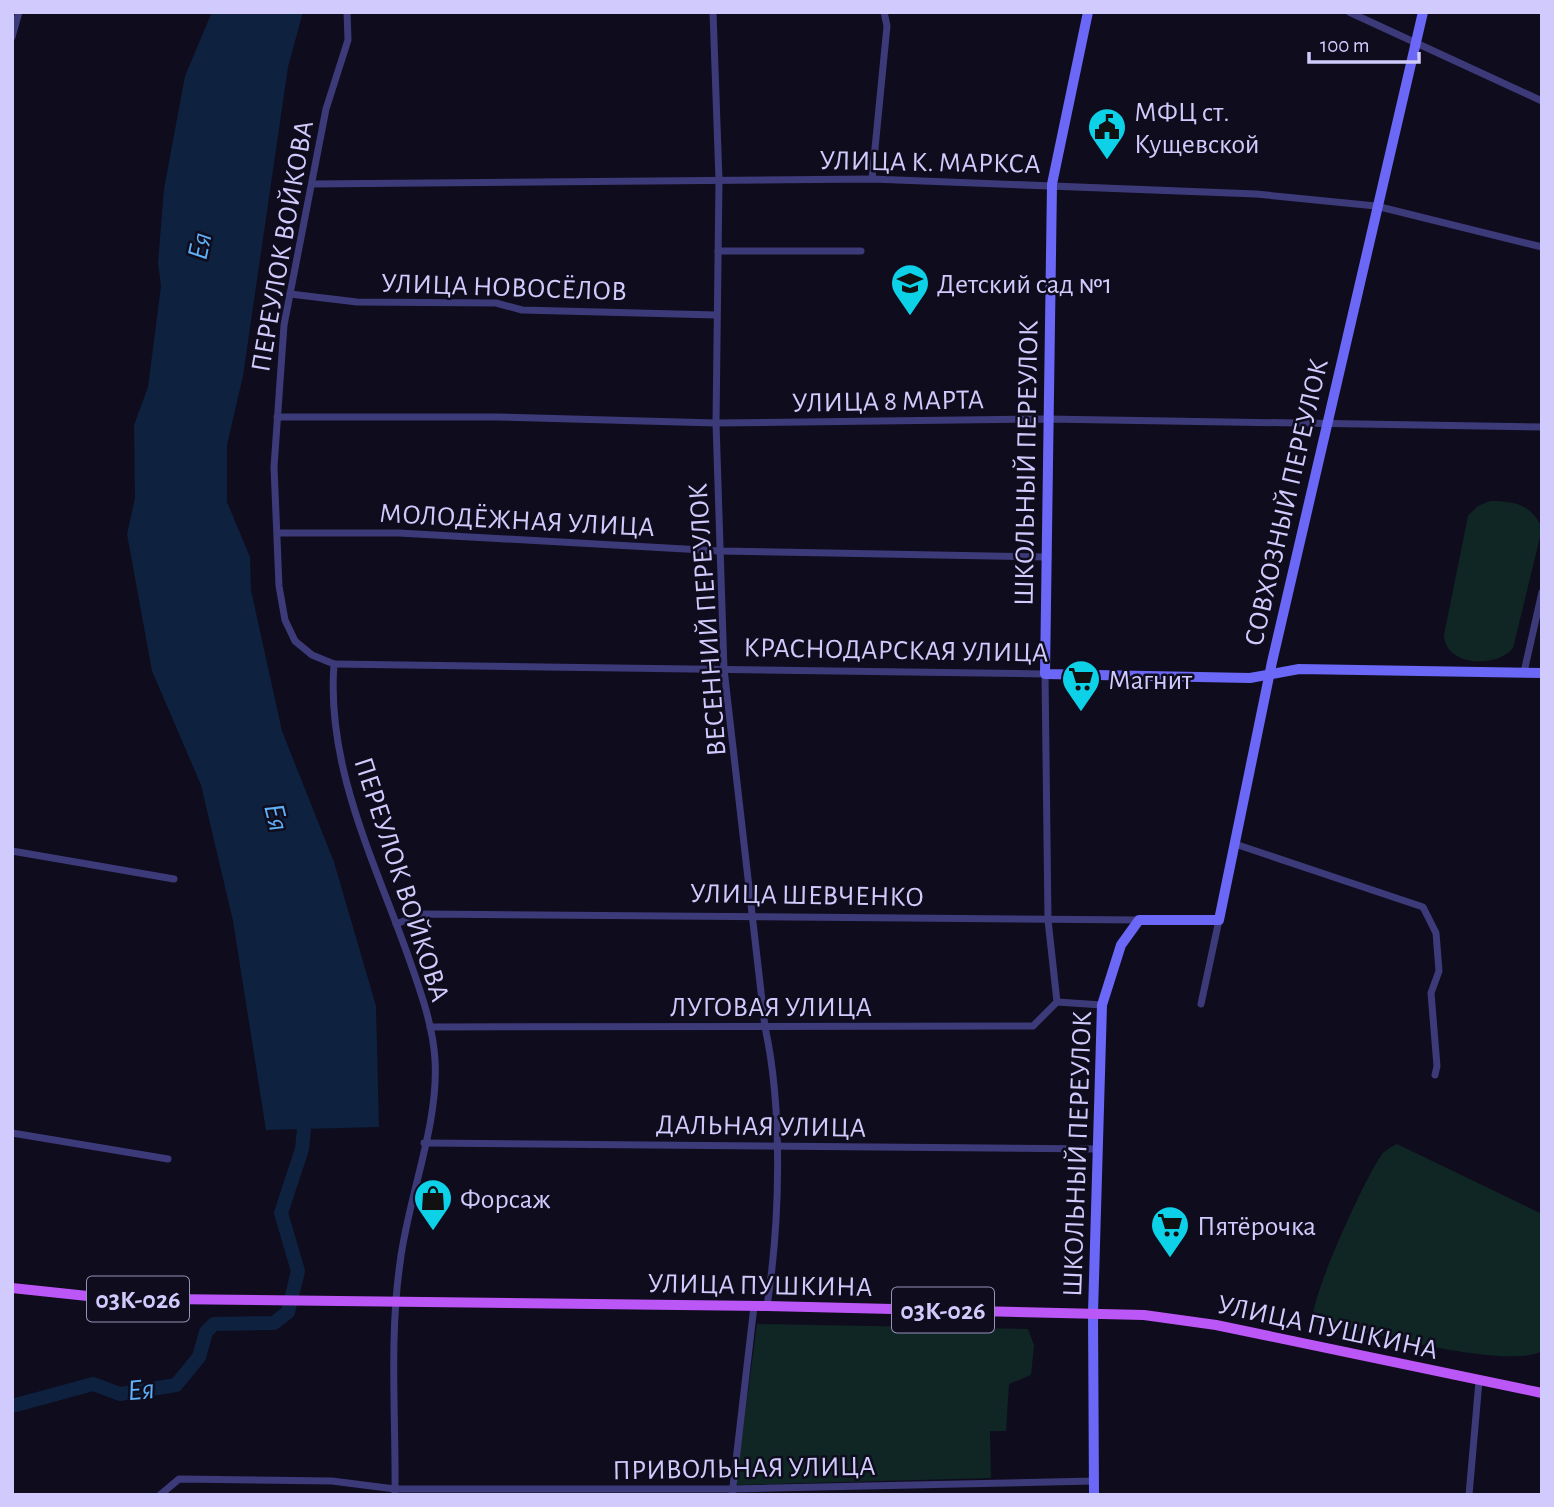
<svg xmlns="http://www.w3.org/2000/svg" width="1554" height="1507" viewBox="0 0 1554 1507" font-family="'Alegreya Sans',sans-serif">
<rect width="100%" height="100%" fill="#0f0c1d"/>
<g fill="#102625">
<path d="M1490,501c25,0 43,4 52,28l-29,119c-16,20 -68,19 -69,-13l24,-119 10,-10z"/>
<path d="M1397,1144l145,70v137c-35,20 -185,-22 -229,-31 -4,-20 55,-149 70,-167 4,-4 10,-7 14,-9z"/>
<polygon points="757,1324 1028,1329 1034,1345 1031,1375 1009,1384 1006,1431 990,1431 991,1478 738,1485 736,1482"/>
</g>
<polygon fill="#0e213f" points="212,12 303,12 288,67 243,376 227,445 227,502 250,557 251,590 282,731 334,862 376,1006 379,1127 266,1130 233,921 201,785 152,671 127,534 135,498 134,425 148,387 161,286 158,263 164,189 185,76"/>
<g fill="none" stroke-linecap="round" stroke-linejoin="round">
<polyline stroke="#0e213f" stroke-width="14" points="12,1406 93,1384 120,1394 176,1385 199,1357 206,1332 214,1324 274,1323 288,1312 298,1271 281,1213 302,1149 306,1110"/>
<g stroke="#3c3a79" stroke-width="7">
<path d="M347,12l1,28 -22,69 -42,216 -10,142 5,119 6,34 10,21 17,14 22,9c-8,102 40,196 73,289 12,34 26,71 28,107 4,65 -27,137 -35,203 -11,76 -4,155 -5,232"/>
<path d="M713,12l6,168 -3,243 8,246 41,358c18,82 15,195 2,279"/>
<polyline points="1349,12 1542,101"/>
<polyline points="12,37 19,12"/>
<polyline points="872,179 887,26 884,12"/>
<polyline points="312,184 872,179 1256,194 1376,206 1542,247"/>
<polyline points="718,251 861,251"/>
<polyline points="290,294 357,302 496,303 522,310 716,315"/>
<polyline points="277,417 497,417 716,423 1047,419 1542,427"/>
<polyline points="278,533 399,533 720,551 1048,557"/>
<polyline points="334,664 1045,674 1048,920 1057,1002"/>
<polyline points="1524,672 1542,592"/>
<polyline points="1235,844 1423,907 1436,933 1439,971 1431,993 1437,1066 1435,1075"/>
<polyline points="12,851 174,879"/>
<polyline points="396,924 422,914 1139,920"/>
<polyline points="1201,1004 1219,920"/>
<polyline points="430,1027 1033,1026 1057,1002 1102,1005"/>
<polyline points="12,1133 168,1159"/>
<polyline points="424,1143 1098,1149"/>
<polyline points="160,1495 179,1479 332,1481 395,1489 732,1489 1094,1481"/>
<polyline points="732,1495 754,1306"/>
<polyline points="1469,1495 1479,1381"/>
</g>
<g stroke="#6b67f7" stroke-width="10">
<polyline points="1088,12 1052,184 1045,674 1250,678 1299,669 1542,673"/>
<polyline points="1094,1495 1093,1313 1102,1005 1121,945 1139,920 1219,920 1272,662 1423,12"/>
</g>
<polyline stroke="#bc57f7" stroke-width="10" points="12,1288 97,1297 165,1299 767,1306 1144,1315 1216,1325 1542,1393"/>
</g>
<defs>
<symbol id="civic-pin" viewBox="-11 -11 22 30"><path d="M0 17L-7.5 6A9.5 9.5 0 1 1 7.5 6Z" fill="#0cd1e7" stroke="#0f0c1d"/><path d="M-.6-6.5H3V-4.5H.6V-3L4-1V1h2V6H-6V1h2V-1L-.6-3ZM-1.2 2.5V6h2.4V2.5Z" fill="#111"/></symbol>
<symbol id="school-pin" viewBox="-11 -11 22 30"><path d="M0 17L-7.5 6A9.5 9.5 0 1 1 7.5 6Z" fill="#0cd1e7" stroke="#0f0c1d"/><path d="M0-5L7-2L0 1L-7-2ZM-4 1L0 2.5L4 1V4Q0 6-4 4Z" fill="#111"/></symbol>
<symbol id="supermarket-pin" viewBox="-11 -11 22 30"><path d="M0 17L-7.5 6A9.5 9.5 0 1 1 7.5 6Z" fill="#0cd1e7" stroke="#0f0c1d"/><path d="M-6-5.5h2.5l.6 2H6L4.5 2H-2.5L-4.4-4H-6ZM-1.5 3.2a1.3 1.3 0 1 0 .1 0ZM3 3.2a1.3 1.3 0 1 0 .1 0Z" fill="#111"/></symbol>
<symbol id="shop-pin" viewBox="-11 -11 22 30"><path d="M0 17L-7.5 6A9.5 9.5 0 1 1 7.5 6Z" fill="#0cd1e7" stroke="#0f0c1d"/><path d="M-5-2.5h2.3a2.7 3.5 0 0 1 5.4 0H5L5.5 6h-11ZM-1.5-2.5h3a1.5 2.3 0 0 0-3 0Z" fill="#111"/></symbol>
</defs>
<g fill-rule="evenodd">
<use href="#civic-pin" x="1085" y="105" width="44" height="60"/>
<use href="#school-pin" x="888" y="261" width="44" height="60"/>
<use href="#supermarket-pin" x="1059" y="657" width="44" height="60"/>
<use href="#shop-pin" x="411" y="1176" width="44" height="60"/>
<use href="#supermarket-pin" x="1148" y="1203" width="44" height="60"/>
</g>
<g text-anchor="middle" stroke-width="5" stroke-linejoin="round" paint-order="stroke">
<g fill="#0f0c1d" stroke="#9692b9" stroke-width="2">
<rect x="87" y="1276.5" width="102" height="45" rx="5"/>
<rect x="892" y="1287.5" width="102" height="45" rx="5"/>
</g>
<g font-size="26" font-weight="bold" fill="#d0cbfc">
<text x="138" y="1308">03К-026</text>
<text x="943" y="1319">03К-026</text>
</g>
<g font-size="28" fill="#d0cbfc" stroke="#0f0c1d" text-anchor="start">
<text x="1134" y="121">МФЦ ст.<tspan x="1134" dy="32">Кущевской</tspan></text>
<text x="937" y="293">Детский сад №1</text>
<text x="1108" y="689">Магнит</text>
<text x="460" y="1208">Форсаж</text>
<text x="1197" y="1235">Пятёрочка</text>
</g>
<g font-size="28" fill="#d0cbfc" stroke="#0f0c1d">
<text transform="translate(930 161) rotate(1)" y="10">УЛИЦА К. МАРКСА</text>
<text transform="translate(281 246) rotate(-80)" y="10">ПЕРЕУЛОК ВОЙКОВА</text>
<text transform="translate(504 286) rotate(2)" y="10">УЛИЦА НОВОСЁЛОВ</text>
<text transform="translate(888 400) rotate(-1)" y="10">УЛИЦА 8 МАРТА</text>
<text transform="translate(1025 463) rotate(-89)" y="10">ШКОЛЬНЫЙ ПЕРЕУЛОК</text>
<text transform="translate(1285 502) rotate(-77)" y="10">СОВХОЗНЫЙ ПЕРЕУЛОК</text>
<text transform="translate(517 519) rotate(3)" y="10">МОЛОДЁЖНАЯ УЛИЦА</text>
<text transform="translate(706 620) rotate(-94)" y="10">ВЕСЕННИЙ ПЕРЕУЛОК</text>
<text transform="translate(896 649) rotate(1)" y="10">КРАСНОДАРСКАЯ УЛИЦА</text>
<text transform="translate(403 879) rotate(72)" y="10">ПЕРЕУЛОК ВОЙКОВА</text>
<text transform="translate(807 894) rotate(1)" y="10">УЛИЦА ШЕВЧЕНКО</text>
<text x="771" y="1016">ЛУГОВАЯ УЛИЦА</text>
<text transform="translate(761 1125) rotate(1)" y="10">ДАЛЬНАЯ УЛИЦА</text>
<text transform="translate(1076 1154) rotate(-88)" y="10">ШКОЛЬНЫЙ ПЕРЕУЛОК</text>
<text transform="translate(760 1284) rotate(1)" y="10">УЛИЦА ПУШКИНА</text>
<text transform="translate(1328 1326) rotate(12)" y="10">УЛИЦА ПУШКИНА</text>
<text transform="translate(744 1467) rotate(-1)" y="10">ПРИВОЛЬНАЯ УЛИЦА</text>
</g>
<g font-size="30" font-style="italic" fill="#5eb0f7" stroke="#0f0c1d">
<text transform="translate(199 246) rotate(-78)" y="10">Ея</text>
<text transform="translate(277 817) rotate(76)" y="10">Ея</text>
<text transform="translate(141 1389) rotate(-5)" y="10">Ея</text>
</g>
</g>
<rect width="1554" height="1507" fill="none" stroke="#d0cbfc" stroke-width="28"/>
<path d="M1309 52v10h110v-10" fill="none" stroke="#d0cbfc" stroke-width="3.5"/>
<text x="1320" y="52" font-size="21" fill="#d0cbfc" stroke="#0f0c1d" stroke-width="5" paint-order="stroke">100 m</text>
</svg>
